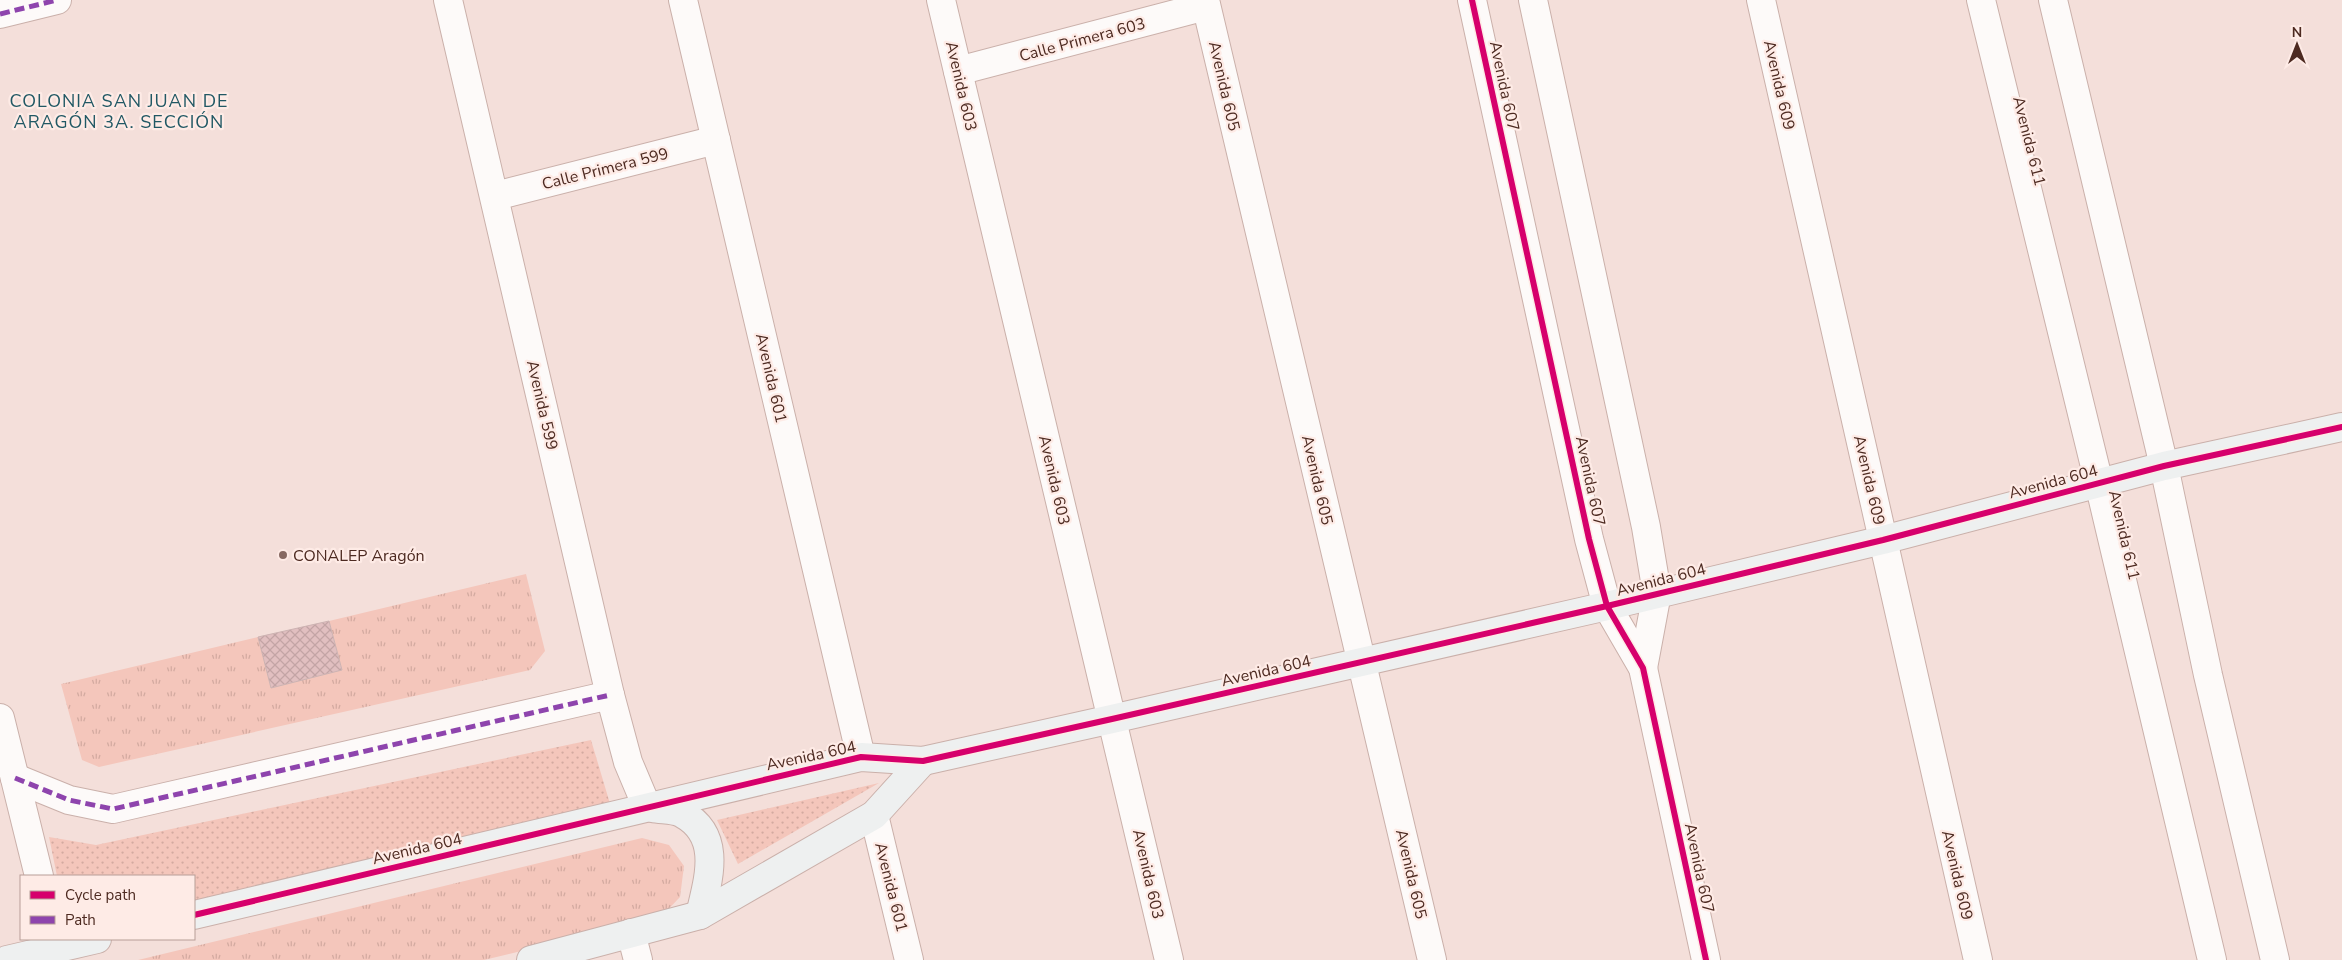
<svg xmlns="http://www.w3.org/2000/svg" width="2342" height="960" viewBox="0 0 2342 960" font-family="'Nunito Sans',sans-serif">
<defs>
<pattern id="grass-tufts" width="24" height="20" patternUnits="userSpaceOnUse" patternTransform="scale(1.25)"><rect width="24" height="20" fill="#f4c6bb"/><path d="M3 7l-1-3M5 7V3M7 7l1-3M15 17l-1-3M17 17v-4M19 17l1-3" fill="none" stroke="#d3aaa0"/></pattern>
<pattern id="garden-dots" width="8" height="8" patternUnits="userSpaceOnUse" patternTransform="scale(1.25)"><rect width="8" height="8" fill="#f4c6bb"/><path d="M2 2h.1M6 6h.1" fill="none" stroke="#d3aaa0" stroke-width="1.8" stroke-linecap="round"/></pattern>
<pattern id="building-cross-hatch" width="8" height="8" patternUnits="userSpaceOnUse" patternTransform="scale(1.25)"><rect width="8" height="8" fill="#e1bfc0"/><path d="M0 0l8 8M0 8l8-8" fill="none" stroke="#c3a4a5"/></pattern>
</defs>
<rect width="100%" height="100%" fill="#f4dfda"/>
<g fill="url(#grass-tufts)">
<polygon points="526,574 545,651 530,670 99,767 82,760 61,684 258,637 271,688 342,670 329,621"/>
<polygon points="642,838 669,845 684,866 680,897 661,917 484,960 138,960"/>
</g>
<g fill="url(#garden-dots)">
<polygon points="591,740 611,807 194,905 194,876 57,876 49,837 96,845"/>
<polygon points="879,783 738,864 717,820"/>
</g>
<polygon fill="url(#building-cross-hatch)" stroke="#cdb3b2" points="329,621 342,670 271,688 258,637"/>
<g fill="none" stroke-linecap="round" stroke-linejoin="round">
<defs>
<g id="street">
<polyline points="448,0 610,695 628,762 647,807"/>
<polyline points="683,0 861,757"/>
<polyline points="941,0 1169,960"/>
<polyline points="1205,0 1432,960"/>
<polyline points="1472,0 1589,539 1607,606 1643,668 1706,960"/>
<polyline points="1533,0 1646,527 1657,593 1643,668"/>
<polyline points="1761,0 1978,960"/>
<polyline points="1981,0 2099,483 2212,960"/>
<polyline points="2053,0 2164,466 2208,675 2275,960"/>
<polyline points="0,14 57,0"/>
<polyline points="958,71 1206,6"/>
<polyline points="495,196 716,140"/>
<polyline points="0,718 39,876"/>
<polyline points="15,778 69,800 113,809 610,695"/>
<polyline points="874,815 909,960"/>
<polyline points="631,933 638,960"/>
</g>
<g id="secondary">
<path d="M653,808c9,2 22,1 30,6 40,22 25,66 17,101"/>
<polyline points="194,915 861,757 923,761 1112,719 1607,606 1883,540 2164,466 2342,427"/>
<polyline points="7,960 97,939"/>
<polyline points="531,960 700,915 874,815 923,761"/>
</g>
</defs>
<use href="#street" stroke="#cab0aa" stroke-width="30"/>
<use href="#secondary" stroke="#cab0aa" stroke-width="30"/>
<use href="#street" stroke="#fdfaf9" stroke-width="28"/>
<use href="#secondary" stroke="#eef0f0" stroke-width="28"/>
<g stroke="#8e44ad" stroke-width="5" stroke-dasharray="10 5" stroke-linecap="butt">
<polyline points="0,14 57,0"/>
<polyline points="15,778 69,800 113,809 610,695"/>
</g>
<defs>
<g id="cycleway">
<polyline points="1472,0 1589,539 1607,606 1643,668 1706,960"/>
<polyline points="194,915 861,757 923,761 1112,719 1607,606 1883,540 2164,466 2342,427"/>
</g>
</defs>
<use href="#cycleway" stroke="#feebe6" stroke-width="9"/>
<use href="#cycleway" stroke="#d6006c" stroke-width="6"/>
</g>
<circle fill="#876962" stroke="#feebe6" stroke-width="2" cx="283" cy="555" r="5"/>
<g text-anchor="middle" stroke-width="4.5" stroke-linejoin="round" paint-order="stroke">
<g font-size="16" fill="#4d2a21" stroke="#feebe6">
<text transform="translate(1082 39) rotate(-15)" y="6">Calle Primera 603</text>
<text transform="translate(1780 85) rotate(77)" y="6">Avenida 609</text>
<text transform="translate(962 86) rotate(77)" y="6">Avenida 603</text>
<text transform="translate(1225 86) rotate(77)" y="6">Avenida 605</text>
<text transform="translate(1505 86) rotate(78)" y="6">Avenida 607</text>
<text transform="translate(2030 141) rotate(76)" y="6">Avenida 611</text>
<text transform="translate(605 168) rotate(-14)" y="6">Calle Primera 599</text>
<text transform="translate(772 378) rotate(77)" y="6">Avenida 601</text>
<text transform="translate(543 405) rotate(77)" y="6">Avenida 599</text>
<text transform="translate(1055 480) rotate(77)" y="6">Avenida 603</text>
<text transform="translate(1318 480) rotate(77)" y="6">Avenida 605</text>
<text transform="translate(1870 480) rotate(77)" y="6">Avenida 609</text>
<text transform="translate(1591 481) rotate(78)" y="6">Avenida 607</text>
<text transform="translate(2053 481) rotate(-15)" y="6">Avenida 604</text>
<text transform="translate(2125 535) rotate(77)" y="6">Avenida 611</text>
<text transform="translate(1661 579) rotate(-14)" y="6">Avenida 604</text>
<text transform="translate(1266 670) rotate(-13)" y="6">Avenida 604</text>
<text transform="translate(811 755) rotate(-12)" y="6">Avenida 604</text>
<text transform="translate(417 848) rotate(-13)" y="6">Avenida 604</text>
<text transform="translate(1700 868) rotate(78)" y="6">Avenida 607</text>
<text transform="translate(1149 874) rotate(77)" y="6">Avenida 603</text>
<text transform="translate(1412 874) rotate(77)" y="6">Avenida 605</text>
<text transform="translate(1958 875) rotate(77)" y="6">Avenida 609</text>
<text transform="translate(892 887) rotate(76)" y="6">Avenida 601</text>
</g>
<g font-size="16" fill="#4d2a21" stroke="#feebe6" text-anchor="start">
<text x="293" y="561">CONALEP Aragón</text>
</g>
<g font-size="18" letter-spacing="1" fill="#215864" stroke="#feebe6">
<text x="119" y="107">COLONIA SAN JUAN DE<tspan x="119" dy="21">ARAGÓN 3A. SECCIÓN</tspan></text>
</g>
</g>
<rect x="20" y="875" width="175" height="65" fill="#feebe6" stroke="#b79e97"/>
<rect x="30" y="891" width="25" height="8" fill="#d6006c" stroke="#b79e97"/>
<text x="65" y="900" font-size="15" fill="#4d2a21">Cycle path</text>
<rect x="30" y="916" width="25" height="8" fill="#8e44ad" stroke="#b79e97"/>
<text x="65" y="925" font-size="15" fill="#4d2a21">Path</text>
<g transform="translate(2297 45)" stroke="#feebe6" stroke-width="4" paint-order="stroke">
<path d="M0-4L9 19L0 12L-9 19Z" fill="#4d2a21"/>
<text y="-8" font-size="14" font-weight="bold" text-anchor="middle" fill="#4d2a21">N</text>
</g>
</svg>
